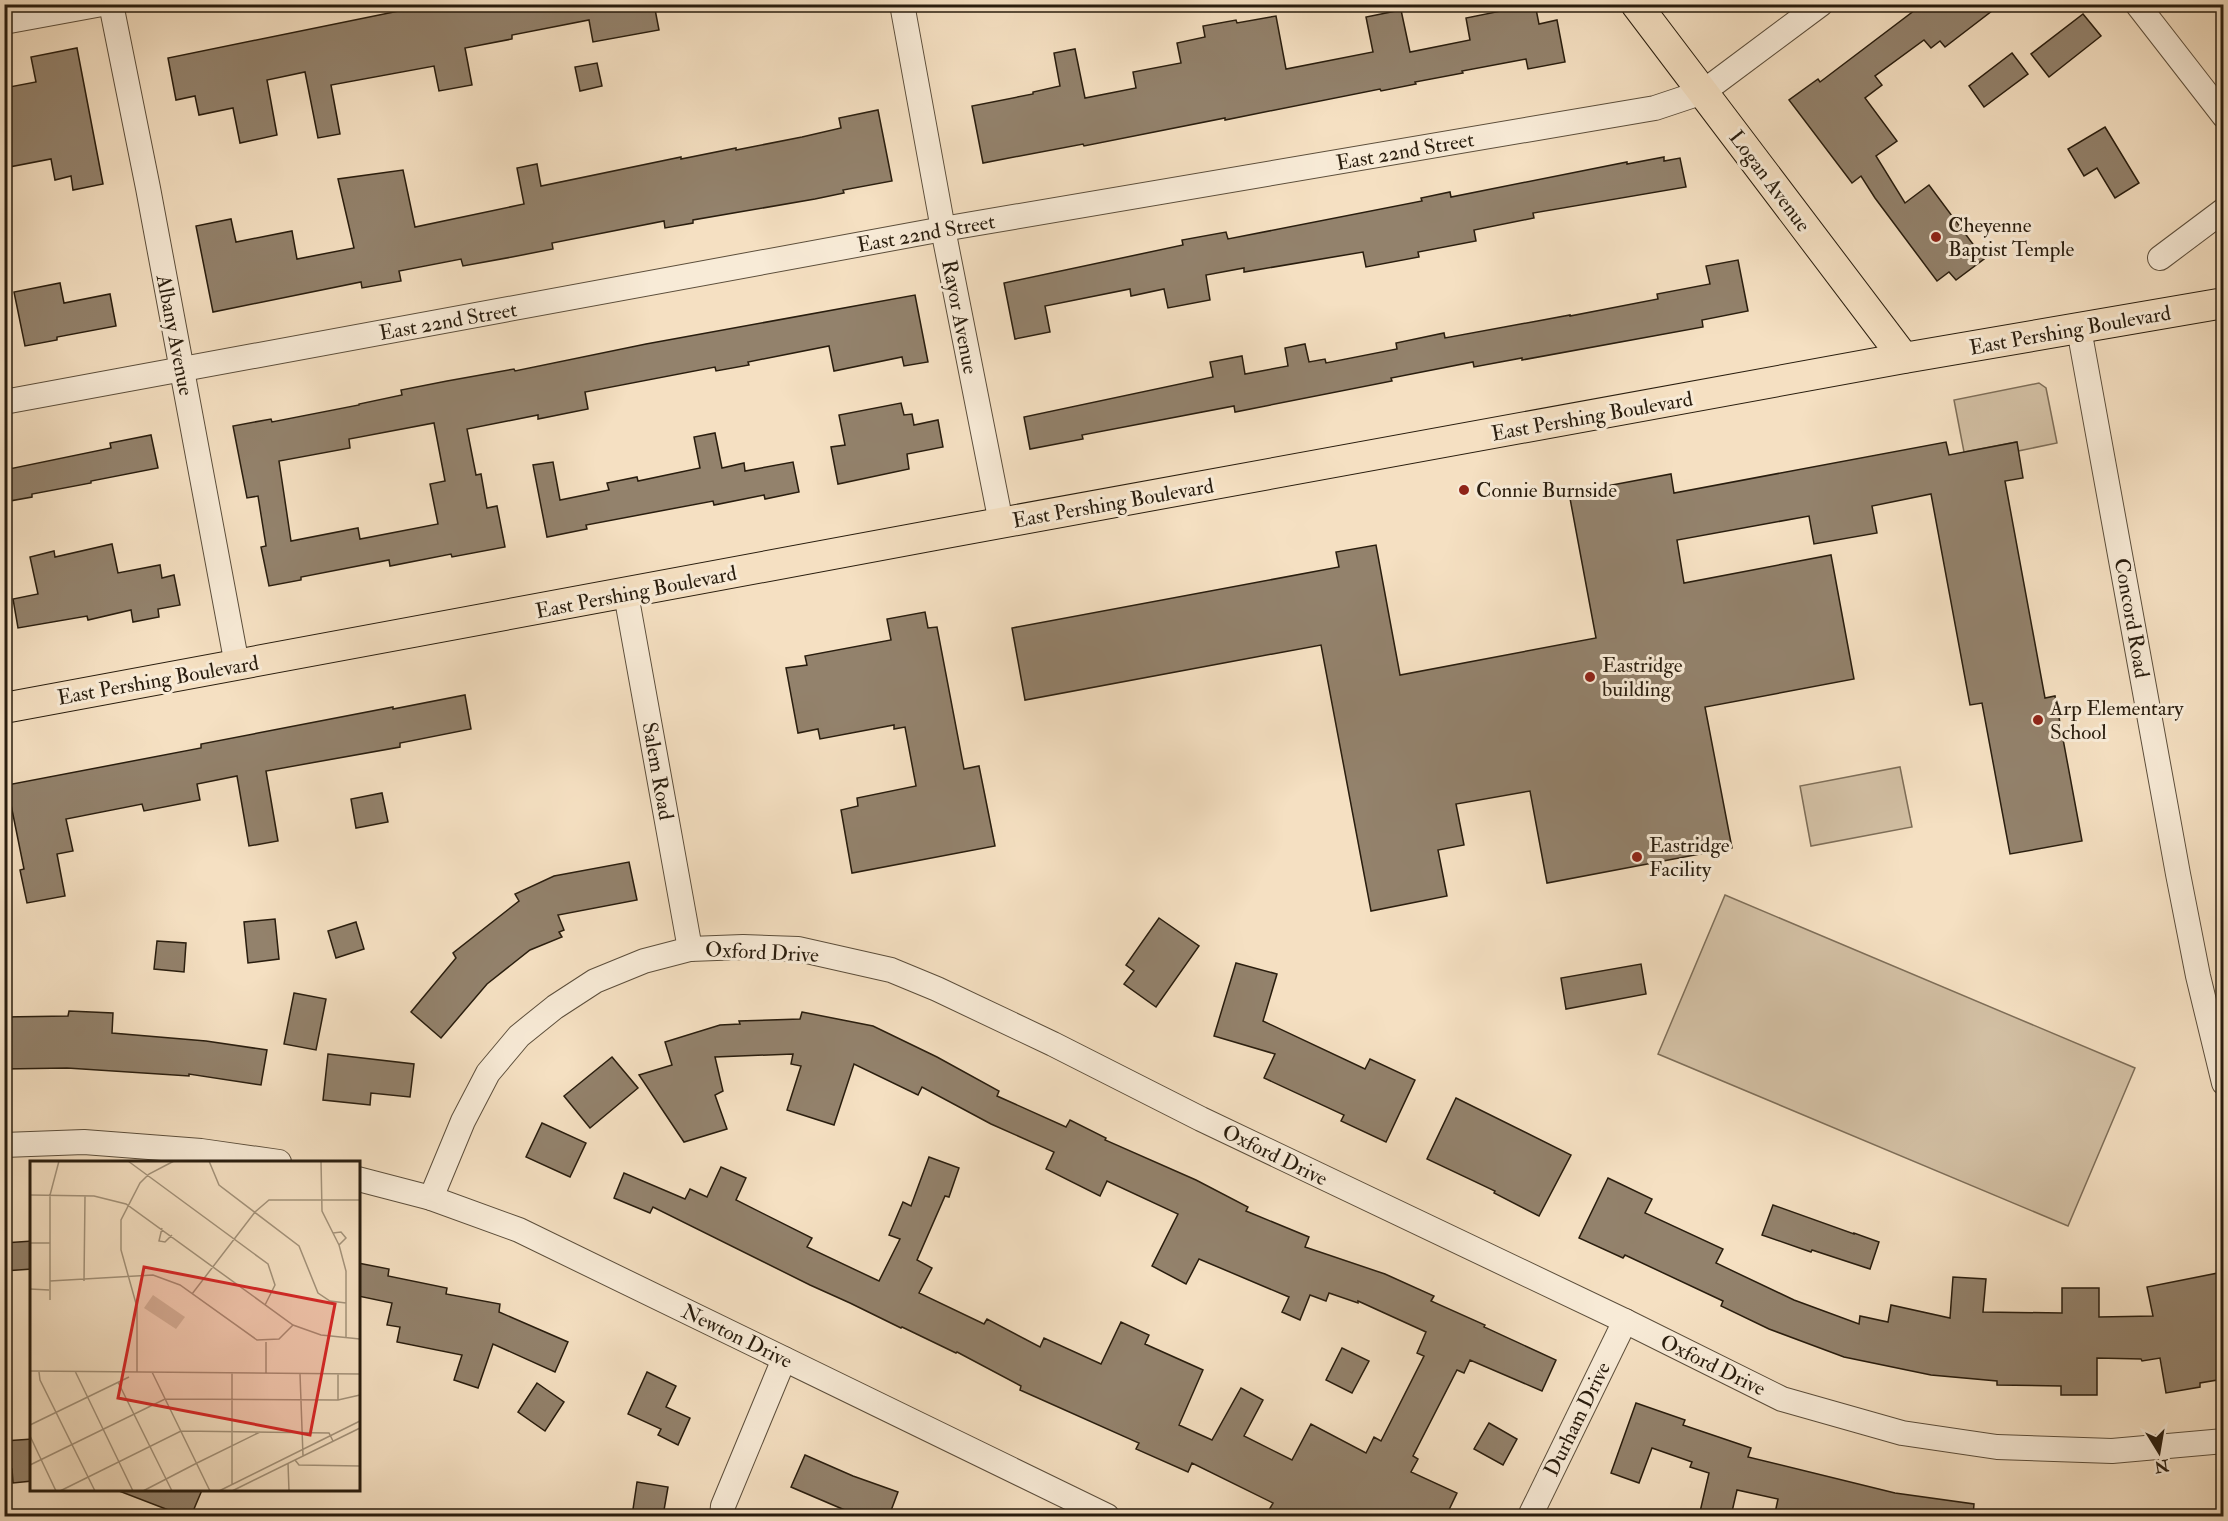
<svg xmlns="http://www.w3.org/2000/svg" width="2228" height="1521" viewBox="0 0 2228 1521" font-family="'IM FELL Double Pica',serif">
<rect width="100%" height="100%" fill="#f5e0c2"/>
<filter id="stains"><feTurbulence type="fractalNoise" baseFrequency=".00333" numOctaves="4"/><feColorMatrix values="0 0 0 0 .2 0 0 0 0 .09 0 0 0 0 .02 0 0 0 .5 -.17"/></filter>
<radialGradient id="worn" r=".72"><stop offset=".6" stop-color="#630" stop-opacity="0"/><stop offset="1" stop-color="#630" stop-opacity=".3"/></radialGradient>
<g fill="#d2bfa3" stroke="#7e6e58" stroke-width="1.5">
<polygon points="2039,383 2046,388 2057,443 2018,451 2016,442 1964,452 1954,400"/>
<polygon points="1900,767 1912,827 1811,846 1800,786"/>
<polygon points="1725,895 2135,1068 2068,1226 1658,1054"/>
</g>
<g fill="#93826c" stroke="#291d0e" stroke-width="1.5" fill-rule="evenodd">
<polygon points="433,4 654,4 659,30 593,42 589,20 512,35 512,39 465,48 472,85 439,91 434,66 331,85 340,134 318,138 305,72 267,80 277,135 240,143 233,108 199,115 195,96 176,100 168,58"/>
<polygon points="1515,4 1535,4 1539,24 1557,20 1565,62 1528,69 1526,59 1462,71 1463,73 1415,82 1416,84 1381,91 1380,89 1225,120 1225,118 1084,146 1083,144 983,163 972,106 1033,94 1033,92 1060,86 1054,53 1075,49 1085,98 1136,88 1133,72 1181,63 1177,43 1205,37 1203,26 1236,20 1237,23 1276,16 1286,69 1373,52 1366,17 1401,10 1410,52 1470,40 1466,18 1516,8"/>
<polygon points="1923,4 2001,4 1945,47 1940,41 1931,48 1924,40 1875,76 1882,85 1865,98 1897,141 1876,156 1905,203 1929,185 1984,259 1956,280 1949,272 1937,281 1875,198 1861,176 1852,183 1789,100 1818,79 1820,82"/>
<polygon points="2083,14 2101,36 2049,77 2031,54"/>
<polygon points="77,48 103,184 73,190 71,176 55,180 51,159 4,168 4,88 36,82 31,57"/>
<polygon points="2012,53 2028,74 1984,107 1969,86"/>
<polygon points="597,63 602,86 580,91 575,67"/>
<polygon points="878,110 892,181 843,190 844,193 815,199 693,220 693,223 665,228 664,221 552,243 553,249 512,257 463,266 461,259 399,271 401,281 362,288 361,282 213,312 196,226 231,219 236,242 292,231 297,259 354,248 338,179 403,170 415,227 524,204 517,168 537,164 541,186 681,157 681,159 736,148 736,150 802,137 841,128 839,118"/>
<polygon points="2105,127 2139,183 2115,198 2097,168 2084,176 2068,149"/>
<polygon points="1664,157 1664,161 1680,158 1686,187 1533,213 1534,218 1474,230 1476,241 1418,252 1419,257 1366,267 1363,252 1244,272 1244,268 1206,275 1210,300 1168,308 1164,289 1131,296 1130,289 1045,306 1050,332 1015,339 1004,283 1183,245 1182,240 1226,232 1228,239 1422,201 1421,198 1450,192 1451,197 1627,162 1627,164"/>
<polygon points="1738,260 1748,311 1702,320 1703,327 1522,360 1522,358 1474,367 1473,362 1391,378 1392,381 1235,412 1234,406 1082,435 1083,439 1030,449 1024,417 1213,377 1210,362 1242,356 1245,374 1288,366 1285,348 1305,344 1309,362 1325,359 1326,363 1397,349 1396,343 1444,333 1445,338 1570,315 1570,316 1658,299 1657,294 1710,284 1706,266"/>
<polygon points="60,283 64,303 110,294 116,326 57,337 57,340 25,346 14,292"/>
<path d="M915,295l13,67 -24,4 -2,-9 -68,14 -5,-25 -81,16 1,3 -33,6 -1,-4 -130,25 3,17 -50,10v-4l-71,14 9,46 5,-1 6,34 10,-2 8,41 -53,10 -1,-3 -61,12 -1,-6 -88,17v3l-32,6 -8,-39 5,-1 -8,-50 -11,2 -14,-72 38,-7 1,3 87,-17v-1l43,-9 -1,-5 46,-9 67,-12 1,2 131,-27zM434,423l11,58 -15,3 8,40 -78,15 -2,-11 -67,13 -12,-80 71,-13 -1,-9z"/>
<polygon points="901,403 904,415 912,414 914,425 938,420 943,447 907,454 909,469 838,484 831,447 845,445 839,415"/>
<polygon points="715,433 722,468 744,463 745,471 793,462 799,492 765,499 764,495 714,505 713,501 586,525 587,529 547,537 533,465 553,462 560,500 609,490 607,483 637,477 638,481 700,468 694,437"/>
<polygon points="151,435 158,468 91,481 91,483 32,494 32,497 4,502 4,470 111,448 110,443"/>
<polygon points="1946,442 1949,455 2017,442 2023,478 2005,481 2045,698 2055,696 2082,841 2010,854 1982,703 1970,705 1931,494 1872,506 1877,533 1814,544 1809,516 1677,540 1684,583 1831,555 1854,679 1705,707 1732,848 1547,883 1530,791 1456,804 1464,845 1438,850 1447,896 1371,911 1321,645 1025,700 1012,628 1339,567 1336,552 1376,545 1400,675 1596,638 1569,493 1671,474 1674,493"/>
<polygon points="112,544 118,573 160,565 162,578 174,575 180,605 158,609 159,617 133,622 131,610 88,620 87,616 18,628 13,599 38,594 30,557 54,551 55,557"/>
<polygon points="925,612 928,628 937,627 964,769 979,766 995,846 852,873 841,810 858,806 857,798 916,786 905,727 894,729 894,725 820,739 818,729 798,733 786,668 807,665 805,656 891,640 887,619"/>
<polygon points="465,695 471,729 400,743 400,747 266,771 278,841 249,846 237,776 197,784 200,800 144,811 142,804 66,819 73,851 57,854 65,896 27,903 20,870 24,869 7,785 201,748 201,744 393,707 393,709"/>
<polygon points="382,793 388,822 356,828 351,799"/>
<polygon points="629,862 637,900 558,915 564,930 559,932 562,937 530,950 487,984 441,1038 411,1012 456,958 453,953 519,901 515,894 554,876"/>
<polygon points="1159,918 1199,946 1156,1007 1124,984 1134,971 1126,965"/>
<polygon points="275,919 279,959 248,963 244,922"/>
<polygon points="356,922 364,949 336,958 328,931"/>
<polygon points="157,941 186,943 184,972 154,969"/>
<polygon points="1236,963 1277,974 1263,1021 1365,1069 1370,1059 1415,1080 1386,1142 1341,1121 1344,1115 1264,1078 1275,1054 1214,1036"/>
<polygon points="1641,964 1646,994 1566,1009 1561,978"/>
<polygon points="294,993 326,999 316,1050 284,1044"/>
<polygon points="69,1011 113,1013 112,1033 206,1041 267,1050 261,1085 189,1074 189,1076 67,1068 4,1069 4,1017 68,1016"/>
<polygon points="802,1012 873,1026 937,1057 999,1091 997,1096 1066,1127 1070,1120 1106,1138 1105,1140 1196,1180 1248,1207 1246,1211 1309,1237 1305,1247 1385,1274 1434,1296 1431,1301 1485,1325 1484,1327 1556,1360 1542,1391 1470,1360 1464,1373 1457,1370 1413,1456 1418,1459 1411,1472 1457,1493 1446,1516 1282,1516 1269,1510 1273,1503 1192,1463 1188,1472 1136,1449 1139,1443 1020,1390 1021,1386 957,1352 956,1353 902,1327 901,1328 850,1303 810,1285 653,1207 650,1213 614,1198 624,1173 685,1199 690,1189 707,1197 721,1167 746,1178 736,1200 812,1238 807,1247 879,1281 900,1239 889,1235 903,1202 911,1206 929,1157 959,1168 949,1197 945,1196 917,1260 932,1268 919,1293 984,1324 987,1319 1040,1347 1044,1338 1101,1364 1121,1322 1149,1335 1145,1344 1203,1370 1179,1425 1212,1440 1241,1388 1263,1400 1244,1436 1292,1460 1311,1424 1366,1453 1374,1437 1381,1441 1424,1356 1417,1353 1426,1332 1358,1301 1358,1303 1329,1293 1326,1301 1310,1295 1300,1320 1282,1312 1289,1297 1199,1259 1186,1284 1152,1266 1178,1214 1107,1181 1100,1196 1046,1169 1054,1152 991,1124 922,1087 918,1095 854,1064 834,1125 787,1110 801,1066 791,1064 793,1054 715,1057 723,1091 715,1095 727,1129 684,1142 639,1075 672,1065 665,1042 720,1025 740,1024 739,1021 800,1019"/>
<polygon points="328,1054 414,1064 410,1097 371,1093 370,1105 323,1100"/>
<polygon points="612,1057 638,1088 590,1128 564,1096"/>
<polygon points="1456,1098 1571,1155 1539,1216 1494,1193 1495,1191 1427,1159"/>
<polygon points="542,1123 586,1143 570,1177 526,1157"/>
<polygon points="1608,1178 1652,1199 1645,1213 1723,1249 1716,1263 1794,1300 1859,1324 1860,1316 1888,1322 1891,1305 1950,1318 1953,1277 1986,1279 1983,1312 2062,1313 2062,1288 2099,1288 2099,1317 2153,1316 2147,1287 2223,1272 2223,1379 2200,1383 2200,1387 2166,1393 2160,1358 2142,1361 2141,1359 2097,1358 2097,1395 2061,1395 2061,1386 1997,1385 1997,1381 1931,1375 1844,1357 1769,1329 1721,1306 1723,1301 1625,1255 1623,1258 1579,1238"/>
<polygon points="1773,1205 1854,1234 1854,1233 1879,1242 1870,1269 1812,1250 1811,1252 1762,1235"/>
<polygon points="32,1241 32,1269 4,1271 4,1243"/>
<polygon points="358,1263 389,1269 388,1276 447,1288 446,1294 500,1304 499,1312 568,1342 555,1372 493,1344 478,1388 454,1380 462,1355 397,1342 400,1327 387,1325 392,1303 358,1296"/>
<polygon points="1342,1348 1369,1361 1352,1393 1326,1380"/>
<polygon points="647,1372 676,1386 666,1407 690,1418 678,1445 658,1435 661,1429 628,1414"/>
<polygon points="537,1383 564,1402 545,1431 518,1412"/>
<polygon points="1636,1403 1685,1420 1683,1425 1751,1448 1748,1457 1895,1493 1974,1504 1973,1516 1789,1516 1775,1513 1778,1499 1737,1490 1731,1516 1699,1516 1709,1473 1690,1467 1692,1462 1652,1448 1639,1483 1611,1473"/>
<polygon points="1489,1423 1517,1439 1503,1465 1474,1449"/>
<polygon points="32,1439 32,1481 13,1483 12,1469 4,1470 4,1441"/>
<polygon points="805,1455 853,1476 898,1492 889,1516 845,1516 847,1511 791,1487"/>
<polygon points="637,1482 668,1487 663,1516 632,1516"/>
<polygon points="119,1490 202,1490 191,1516 184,1516 119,1491"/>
</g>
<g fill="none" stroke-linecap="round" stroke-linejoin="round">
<defs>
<g id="minor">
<polyline points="111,4 148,188 237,665"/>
<polyline points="902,4 943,229 1001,523"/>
<polyline points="2137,4 2224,116"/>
<polyline points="4,22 102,4"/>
<polyline points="2160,258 2224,210"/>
<polyline points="2079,329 2178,874 2198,976 2224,1083"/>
<polyline points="4,402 943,229 1655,108 1703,92 1821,4"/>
<polyline points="626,594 690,949"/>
<polyline points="4,1145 84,1142 201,1151 279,1162"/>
<polyline points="358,1179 431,1198 519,1230 1107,1516"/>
<polyline points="431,1198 463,1121 488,1073 519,1036 555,1007 595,981 644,961 690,949 743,947 798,949 891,970 937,989 1053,1044 1201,1119 1625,1321 1782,1399 1902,1433 1997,1447 2112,1451 2224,1441"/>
<polyline points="722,1516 723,1506 784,1359"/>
<polyline points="1530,1516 1625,1321"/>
</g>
<g id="major">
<polyline points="1636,4 1904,358"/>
<polyline points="4,708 951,532 1904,358 2224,303"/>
</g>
</defs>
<use href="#minor" stroke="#5c4e3b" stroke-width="26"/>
<use href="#major" stroke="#291d0e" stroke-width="32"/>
<use href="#minor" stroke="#f8ebd7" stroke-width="24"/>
<use href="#major" stroke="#f5e0c2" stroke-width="30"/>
</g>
<g fill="#8f2418" stroke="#f8ebd7" stroke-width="2">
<circle cx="1936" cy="237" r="6"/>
<circle cx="1464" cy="490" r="6"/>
<circle cx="1590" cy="677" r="6"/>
<circle cx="2038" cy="720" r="6"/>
<circle cx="1637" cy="857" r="6"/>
</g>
<g text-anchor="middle" stroke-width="6" stroke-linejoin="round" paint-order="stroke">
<g font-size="21" fill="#291d0e" stroke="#f8ebd7">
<text transform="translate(1405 151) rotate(-10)" y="7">East 22nd Street</text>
<text transform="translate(1770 181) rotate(53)" y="7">Logan Avenue</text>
<text transform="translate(926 233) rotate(-10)" y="7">East 22nd Street</text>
<text transform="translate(960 317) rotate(79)" y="7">Rayor Avenue</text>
<text transform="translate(448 321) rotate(-10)" y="7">East 22nd Street</text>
<text transform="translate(2070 330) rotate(-10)" y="7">East Pershing Boulevard</text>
<text transform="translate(175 335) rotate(79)" y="7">Albany Avenue</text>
<text transform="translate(1592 416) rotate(-10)" y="7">East Pershing Boulevard</text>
<text transform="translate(1113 503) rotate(-10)" y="7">East Pershing Boulevard</text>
<text transform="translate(636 592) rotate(-11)" y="7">East Pershing Boulevard</text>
<text transform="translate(2132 618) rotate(80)" y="7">Concord Road</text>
<text transform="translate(158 680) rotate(-10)" y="7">East Pershing Boulevard</text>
<text transform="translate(658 771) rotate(80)" y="7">Salem Road</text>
<text transform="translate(762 952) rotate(3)" y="7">Oxford Drive</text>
<text transform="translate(1275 1155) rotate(26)" y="7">Oxford Drive</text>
<text transform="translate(737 1336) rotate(26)" y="7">Newton Drive</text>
<text transform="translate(1713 1365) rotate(26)" y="7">Oxford Drive</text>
<text transform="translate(1577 1419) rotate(-64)" y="7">Durham Drive</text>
</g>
<g font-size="21" fill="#291d0e" stroke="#f8ebd7" text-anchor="start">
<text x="1948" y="232">Cheyenne<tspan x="1948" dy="24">Baptist Temple</tspan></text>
<text x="1476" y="497">Connie Burnside</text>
<text x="1602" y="672">Eastridge<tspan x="1602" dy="24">building</tspan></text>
<text x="2050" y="715">Arp Elementary<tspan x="2050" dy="24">School</tspan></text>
<text x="1649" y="852">Eastridge<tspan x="1649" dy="24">Facility</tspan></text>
</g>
</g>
<g transform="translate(30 1161)">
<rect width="330" height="330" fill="#f5e0c2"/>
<path d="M123,134l32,22 -9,12 -32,-21z" fill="#d2bfa3"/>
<path fill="none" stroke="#a3927a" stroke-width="1.5" d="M98,0l140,103 7,21 -10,20M179,0l10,24 80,61 19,47 12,8 16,2M291,0l1,50 17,34M0,34l64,1 32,8 167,121 28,10 39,4M132,67l-3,13 6,1 7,-7M303,72l8,-1 5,6 -7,7 7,26v67M0,82h20M20,120l103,-6 27,10 77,55 22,-1 14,-14M54,120l1,-85M0,128l19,1M162,133l63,-82 14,-12h91M20,139v-105l9,-34M0,210l330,3M45,210l58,120M9,211l1,8 55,111M107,211v-65l-16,-57v-30l19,-37 9,-9 25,-13M122,211l58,119M236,212v-31M270,213l3,82M88,221l54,109M308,239v-26M0,264l99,-48M0,275l26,55M265,299l4,5 61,1M167,302l63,-31M258,302l1,28M0,304l135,-66 173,1 22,-5M202,323v-111M30,330l121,-60 148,2 4,8M113,330l54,-28M189,330l141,-70M202,330l128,-63"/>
<path fill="#d62828" fill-opacity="0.15" stroke="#d62828" stroke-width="3" d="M114,106l191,37 -25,131 -192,-37z"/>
<rect width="330" height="330" fill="none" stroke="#291d0e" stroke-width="3"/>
</g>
<rect width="2228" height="1521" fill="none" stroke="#f5e0c2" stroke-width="24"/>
<rect x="6" y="6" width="2216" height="1509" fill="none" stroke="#291d0e" stroke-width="3"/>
<rect x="12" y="12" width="2204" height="1497" fill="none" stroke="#291d0e" stroke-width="1.5"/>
<g transform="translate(2159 1452) rotate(169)" stroke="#f8ebd7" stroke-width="4.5" paint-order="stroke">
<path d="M0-4.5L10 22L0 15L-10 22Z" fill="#291d0e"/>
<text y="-9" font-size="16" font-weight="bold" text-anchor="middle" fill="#291d0e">N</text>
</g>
<rect width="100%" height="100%" filter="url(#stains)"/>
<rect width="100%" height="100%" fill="url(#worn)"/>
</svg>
